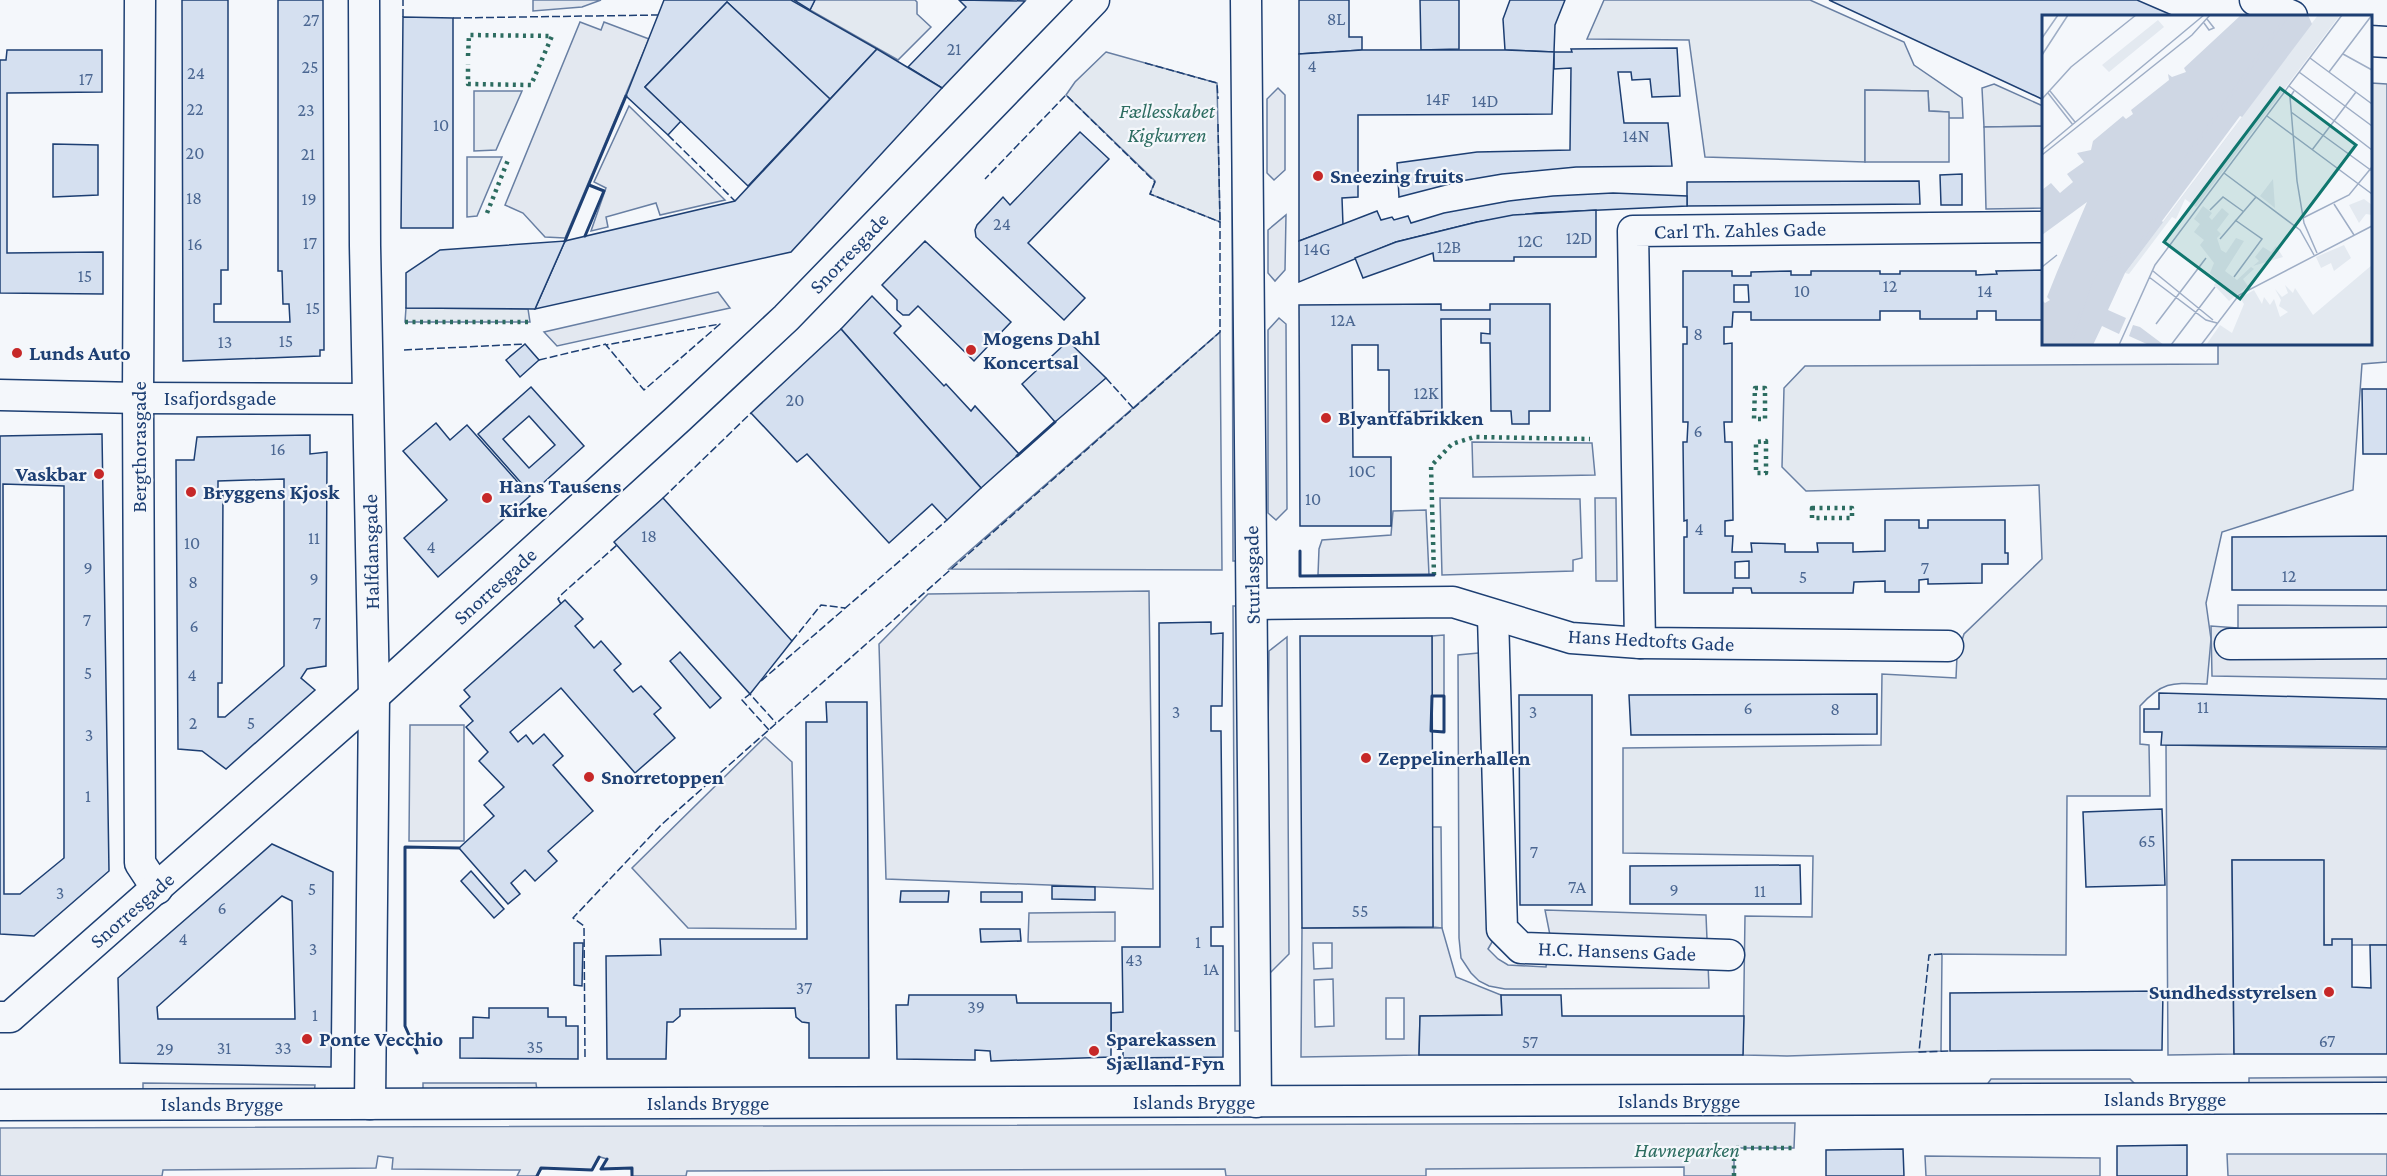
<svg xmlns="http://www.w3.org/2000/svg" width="2387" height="1176" viewBox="0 0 2387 1176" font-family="'Crimson Pro',serif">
<rect width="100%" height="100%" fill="#f4f7fb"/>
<g fill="#e3e9f0" stroke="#687fa3" stroke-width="1.5">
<polygon points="815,0 915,0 917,2 917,14 931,27 898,60 810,10"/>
<polygon points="1604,0 1810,0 1904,42 1914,65 1962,98 1963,118 1949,118 1948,112 1929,111 1928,91 1865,90 1865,162 1705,157 1689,40 1587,39"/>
<polygon points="1106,52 1217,83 1220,222 1150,194 1155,181 1066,95 1075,82"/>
<path d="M2371,83l16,1v278l-25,2 -9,126 -131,42 -16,71 5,36 -4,45c-33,-1 -43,-4 -67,22v38l9,1 1,51h-83l-1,159 -124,-1 -1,97 -154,5 -44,-1 2,-139 67,1 1,-61 -190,-3v-105l258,-3 1,-71 74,4 1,-22 7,-22 78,-75 -3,-74 -233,6 -24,-24 2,-79 21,-22 413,-2v-20h152z"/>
<polygon points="1994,84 2043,106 2043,126 1984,127 1982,88"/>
<polygon points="474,91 522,91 496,150 474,151"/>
<polygon points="467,157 502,157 477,216 467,217"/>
<polygon points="406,308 528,309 530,322 405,322"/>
<polygon points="1220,332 1222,570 949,569"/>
<polygon points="1444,635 1444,696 1432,696 1432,636"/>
<polygon points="1432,827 1441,827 1442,928 1433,927"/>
</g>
<g fill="#e3e8f0" stroke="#687fa3" stroke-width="1.5" fill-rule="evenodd">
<polygon points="533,0 601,0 582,7 533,11"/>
<polygon points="580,22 601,30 604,22 649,39 565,238 545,237 523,213 505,205"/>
<polygon points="1278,88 1285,95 1285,170 1274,180 1267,173 1267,99"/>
<polygon points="1865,90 1928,91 1929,111 1949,112 1949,162 1865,162"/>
<polygon points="629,106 725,200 660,215 656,203 606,217 608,227 591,231 606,188 594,182"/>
<polygon points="2043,126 2043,208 1986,209 1984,127"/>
<polygon points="1232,128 1240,128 1241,561 1233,561"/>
<polygon points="1286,215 1285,270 1275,281 1268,273 1268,230"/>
<polygon points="718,292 730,308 557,346 544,332"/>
<polygon points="1279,318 1286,324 1287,509 1276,520 1268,513 1268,330"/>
<polygon points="1472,442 1592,443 1595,475 1473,477"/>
<polygon points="1440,498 1580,499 1582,558 1573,560 1573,571 1442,575"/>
<polygon points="1595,498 1616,498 1617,581 1596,581"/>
<polygon points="1426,510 1429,575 1318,575 1319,549 1322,540 1391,535 1393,511"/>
<polygon points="1149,591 1153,889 886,879 879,644 928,594"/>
<polygon points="2238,605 2387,606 2387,679 2212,676 2211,626 2238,628"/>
<polygon points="1233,606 1241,606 1243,1031 1235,1031"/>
<polygon points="1287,637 1289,954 1265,978 1269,651"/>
<polygon points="1499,651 1506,918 1488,949 1498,959 1508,965 1546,967 1550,935 1545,910 1706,915 1709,988 1505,989 1489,986 1479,981 1471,973 1461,958 1459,938 1458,655"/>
<polygon points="410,725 464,725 464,841 409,841"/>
<polygon points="765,737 792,762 796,929 688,928 632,868"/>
<polygon points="2166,745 2387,749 2387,945 2324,945 2322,860 2232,860 2234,1054 2168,1055"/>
<polygon points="1115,912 1115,941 1028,942 1029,913"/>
<path d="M1302,928h140l14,49 45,18 1,20 -82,1 -1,39 -118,2zM1313,943h19v25l-18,1zM1333,979l1,47 -19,1 -1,-47zM1386,998h18v41h-18z"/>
<polygon points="2387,1077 2387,1085 2249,1086 2249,1078"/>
<polygon points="1991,1079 2130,1079 2138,1087 1986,1086"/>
<polygon points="143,1083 315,1085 314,1094 143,1094"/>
<polygon points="423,1083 536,1083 537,1091 423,1091"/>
<polygon points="1795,1123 1794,1148 1734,1148 1734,1176 1684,1176 1684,1167 1426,1169 1426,1176 1226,1176 1225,1169 687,1171 686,1176 632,1176 631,1168 601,1169 607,1159 600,1157 592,1170 542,1168 537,1176 517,1176 520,1170 392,1169 393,1158 378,1156 376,1168 163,1170 162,1176 0,1176 0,1128"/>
<polygon points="2227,1154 2387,1154 2387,1176 2228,1176"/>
<polygon points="1925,1156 2100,1158 2100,1176 1926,1176"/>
</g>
<g fill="#d5e0f0" stroke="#1d3f73" stroke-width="1.5" fill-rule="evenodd">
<polygon points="182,0 228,0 228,270 221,270 221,304 214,304 214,322 290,322 289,304 283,304 282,271 278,271 278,0 323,0 324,350 320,350 320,356 183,361"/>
<polygon points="664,0 791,0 877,49 830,99 727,2 645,87 681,121 668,135 626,96"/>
<polygon points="794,0 815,0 810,10"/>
<polygon points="959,0 1025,1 942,88 908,67 966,7"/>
<polygon points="1299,0 1349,0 1349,37 1362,37 1362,50 1299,54"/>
<polygon points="1420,0 1459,0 1459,49 1421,50"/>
<polygon points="1510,0 1565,0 1555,25 1554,52 1505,50 1503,19"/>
<polygon points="1829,0 2137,0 2174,16 2044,16 2044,100"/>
<polygon points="727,2 830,99 748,186 645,87"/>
<polygon points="403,17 453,18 453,228 401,228"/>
<polygon points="1677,48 1680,96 1652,97 1650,79 1632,80 1631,72 1618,72 1624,123 1668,123 1672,166 1576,167 1502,174 1461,181 1399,197 1397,163 1477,152 1570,150 1571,68 1554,69 1554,52 1572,52 1571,49"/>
<polygon points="877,49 942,88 791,252 535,309 565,241 735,201"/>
<polygon points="7,50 102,50 102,92 7,93 7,253 103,252 103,294 0,293 0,60 6,60"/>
<polygon points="1362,50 1505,50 1554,52 1552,114 1358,115 1358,197 1342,198 1343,225 1299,241 1299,54"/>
<polygon points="1080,132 1109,159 1028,243 1085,298 1064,320 976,237 975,230 977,225 1003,197 1010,205"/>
<polygon points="53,144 98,145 98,195 53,197"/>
<polygon points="1962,174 1962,205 1941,205 1940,175"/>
<polygon points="1919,181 1920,204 1687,206 1687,182"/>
<polygon points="1613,193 1687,196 1687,206 1536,213 1477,222 1396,242 1299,282 1299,241 1377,211 1381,220 1392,217 1394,220 1408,216 1411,223 1444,213 1509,201 1553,196"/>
<polygon points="1596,210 1596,257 1514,257 1514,261 1434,261 1433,253 1363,278 1355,258 1396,242 1477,222 1513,215"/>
<polygon points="565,241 535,309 406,308 406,273 440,250"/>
<polygon points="925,241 1011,322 974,361 918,306 909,315 903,315 897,310 897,300 882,285"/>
<path d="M2044,270v50h-48v-9h-19v8h-57v-8h-40v9h-129v-8h-18l-1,15h-8v17l8,-1v79h-8l1,20h7l1,78 -8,1v15h8l-1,16h20l-1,-9 34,1v8h33l-1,-9h36v9l32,-1v-31h34v8h9v-8h77v33h3v11h-26v19l-54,1v-5l-9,1v12h-34v-11l-31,1 -1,11h-101l-1,-5h-18v5h-49v-56h3v-17l-3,1 -1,-79h4l1,-20h-5v-78h4v-17h-4v-56h49v5h19v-4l40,-1v4h20v-4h69v3h20v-3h76v4l21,-1 -1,-3zM1734,285h14l1,17h-15zM1749,561v17h-14v-16z"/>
<polygon points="872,296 901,326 894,333 944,386 946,384 971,411 975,406 1019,454 981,488 841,329"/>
<polygon points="1441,304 1441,310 1490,310 1490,304 1550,304 1550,411 1529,411 1529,424 1512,424 1511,411 1491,411 1490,343 1481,343 1481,333 1490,334 1490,319 1441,319 1442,411 1389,412 1389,370 1378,370 1378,345 1352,345 1353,457 1391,457 1391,526 1300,526 1299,305"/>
<polygon points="841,329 981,488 947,520 932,504 889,543 807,454 797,462 751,413"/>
<polygon points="1068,341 1106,378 1055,422 1022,384"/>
<polygon points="525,344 539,360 520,377 506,360"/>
<path d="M531,387l53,59 -53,48 -53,-60zM529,416l26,29 -26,23 -26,-29z"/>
<polygon points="2362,389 2387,389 2387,454 2363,454"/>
<polygon points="436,423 450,440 467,425 530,496 438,577 404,538 447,500 403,451"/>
<path d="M102,434l7,437 -75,65 -34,-2v-498zM3,484l61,2v372l-44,36h-16z"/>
<path d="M310,435v19l17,-2 -1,214 -19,3 -6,9 14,12 -89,79 -24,-18 -24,-2 -2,-289h18l3,-23zM284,479v187l-59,51h-7v-34h4l1,-192h-5v-10z"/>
<polygon points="663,498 792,641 750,694 614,542"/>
<polygon points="2387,536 2387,590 2232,590 2232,537"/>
<polygon points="565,600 583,619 575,626 594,648 601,641 621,664 614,670 633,692 641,686 661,708 654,714 675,738 635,773 561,688 510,732 518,742 526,735 533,744 544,734 563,756 553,765 593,811 548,851 557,861 535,881 525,870 511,883 520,894 508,904 459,848 494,816 484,805 504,787 479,761 488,752 466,727 473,721 460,706 470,697 464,690"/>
<polygon points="1211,622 1211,634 1223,633 1222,706 1211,706 1211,731 1221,731 1223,927 1211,927 1211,946 1223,946 1223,1057 1123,1058 1123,1046 1111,1047 1111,1013 1123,1012 1122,947 1160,947 1159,623"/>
<polygon points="1300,636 1432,636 1433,927 1302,928"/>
<polygon points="680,652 721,698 710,708 670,661"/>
<polygon points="2159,693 2387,699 2387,747 2161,745 2162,732 2144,732 2144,709 2159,709"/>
<polygon points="1877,694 1877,734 1631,735 1629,695"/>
<polygon points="1519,695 1592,695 1592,905 1520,905"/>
<polygon points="826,702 867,702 869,1058 809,1058 809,1023 802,1022 796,1017 795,1008 680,1009 680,1016 673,1022 667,1022 666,1059 607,1059 606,956 661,955 660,939 807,939 806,722 827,722"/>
<polygon points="2162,809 2165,885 2086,887 2083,812"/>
<path d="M272,844l61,28 -2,195 -211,-4 -2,-85zM282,896l10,5 3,118h-137l-1,-12z"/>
<polygon points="2232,860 2324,860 2324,945 2332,945 2332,939 2352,939 2352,987 2371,988 2370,945 2387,945 2387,1054 2234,1054"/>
<polygon points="1800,865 1801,904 1630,904 1630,866"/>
<polygon points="471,871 504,909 494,918 461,881"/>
<polygon points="1052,886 1095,887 1095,900 1052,899"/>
<polygon points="901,891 949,891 948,902 900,902"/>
<rect x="981" y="892" width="41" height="10"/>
<polygon points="980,929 1020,929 1021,941 981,942"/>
<polygon points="574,943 583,943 582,986 574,985"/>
<polygon points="2163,991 2162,1050 1950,1051 1950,993"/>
<polygon points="909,995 1016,995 1017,1003 1111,1003 1111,1057 991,1061 990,1051 975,1050 975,1060 897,1059 896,1005 908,1005"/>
<polygon points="1501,995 1561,995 1562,1016 1744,1016 1743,1055 1419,1055 1420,1016 1502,1015"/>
<polygon points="489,1008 548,1008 548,1017 566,1017 566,1026 578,1026 578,1059 460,1058 460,1038 473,1038 473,1017 489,1018"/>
<polygon points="2187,1145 2187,1176 2117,1176 2117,1146"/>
<polygon points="1903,1149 1904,1176 1826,1176 1826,1150"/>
</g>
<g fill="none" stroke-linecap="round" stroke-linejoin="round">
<defs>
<g id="minor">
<polyline points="140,0 138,398 140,863 157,889"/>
<polyline points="364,0 365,246 374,696 370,1104"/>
<polyline points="1246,0 1256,1102"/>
<polyline points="2255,0 2292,16"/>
<polyline points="2370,41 2387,42"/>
<polyline points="0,395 138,398 367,399"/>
<polyline points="1252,604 1453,602 1571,638 1640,643 1948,646"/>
<polyline points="1493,616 1502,929 1521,948 1729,955"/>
<polyline points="1640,643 1633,231 2044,227"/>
<polyline points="2230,644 2387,643"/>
<polyline points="0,1017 10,1017 374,696 679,418 786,318 1094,0"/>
<polyline points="0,1105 2387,1098"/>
</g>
</defs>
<use href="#minor" stroke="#1d3f73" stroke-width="33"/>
<use href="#minor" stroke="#f4f7fb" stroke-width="30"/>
<g stroke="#2c6c60" stroke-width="4.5" stroke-dasharray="3 4.5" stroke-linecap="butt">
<polyline points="468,56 469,35 552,36 531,85 468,84 468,64"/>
<polyline points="487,213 508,160"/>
<polyline points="405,322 530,322"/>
<polygon points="1755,388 1765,388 1765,419 1754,419"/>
<polygon points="1766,441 1766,473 1756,473 1756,442"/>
<rect x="1812" y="508" width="40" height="10"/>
<polyline points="1434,575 1431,466 1452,444 1474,437 1590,439"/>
<polyline points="1734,1176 1734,1148 1794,1148"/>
</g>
<g stroke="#1d3f73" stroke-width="1.5" stroke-dasharray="8 3" stroke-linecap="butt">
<polyline points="403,17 403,0"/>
<polyline points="453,18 658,15"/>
<polyline points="1145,63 1217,83 1218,99"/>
<polyline points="1218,124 1220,222"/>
<polyline points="668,135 735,201"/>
<polygon points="720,324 644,390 606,345"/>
<polyline points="404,350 525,344"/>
<polyline points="539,360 606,344"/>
<polyline points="1106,378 1133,408"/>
<polyline points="663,498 751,413"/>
<polyline points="561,604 558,599 562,594 617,545"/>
<polyline points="792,641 821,605 845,608"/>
<polyline points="761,681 947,520"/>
<polyline points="769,730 742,700 750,694 776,723"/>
<polyline points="1942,954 1929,955 1919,1052 1950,1051"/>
<polyline points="585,1057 584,926 573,918 661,825 1220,332 1220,222 1150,194 1155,182 1066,95 985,179"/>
</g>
<g stroke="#1d3f73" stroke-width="3">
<polyline points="585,236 604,191 589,185"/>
<polyline points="565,241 626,96"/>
<polyline points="1017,456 1055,422"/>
<polyline points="1300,551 1300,576 1434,575"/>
<polygon points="1432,696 1444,696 1444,732 1431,731"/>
<polyline points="417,1053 405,1026 405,847 459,848"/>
<polyline points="607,1159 601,1169 632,1168 632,1176"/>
<polyline points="537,1176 541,1168 592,1170 599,1157"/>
</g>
</g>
<g fill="#c62828" stroke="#f4f7fb" stroke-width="2">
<circle cx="1318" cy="176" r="6"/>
<circle cx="971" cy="350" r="6"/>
<circle cx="17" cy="353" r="6"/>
<circle cx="1326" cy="418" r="6"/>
<circle cx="99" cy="474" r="6"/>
<circle cx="191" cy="492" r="6"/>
<circle cx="487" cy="498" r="6"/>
<circle cx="1366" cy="758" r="6"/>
<circle cx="589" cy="777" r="6"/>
<circle cx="2329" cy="992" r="6"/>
<circle cx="307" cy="1039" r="6"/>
<circle cx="1094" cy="1051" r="6"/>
</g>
<g text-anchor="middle" stroke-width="4.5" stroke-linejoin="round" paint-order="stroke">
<g font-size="18" fill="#4b6792">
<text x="1336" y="25">8L</text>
<text x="311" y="26">27</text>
<text x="954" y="55">21</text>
<text x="1312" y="72">4</text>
<text x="310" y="73">25</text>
<text x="196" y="79">24</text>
<text x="86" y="85">17</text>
<text x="1438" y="105">14F</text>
<text x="1485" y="107">14D</text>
<text x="195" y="115">22</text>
<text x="306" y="116">23</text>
<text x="441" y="131">10</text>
<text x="1636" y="142">14N</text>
<text x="195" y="159">20</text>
<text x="308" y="160">21</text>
<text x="194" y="204">18</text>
<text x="309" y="205">19</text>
<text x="1002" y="230">24</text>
<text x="1579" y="244">12D</text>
<text x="1530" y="247">12C</text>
<text x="310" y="249">17</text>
<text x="195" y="250">16</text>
<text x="1449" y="253">12B</text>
<text x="1317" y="255">14G</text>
<text x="85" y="282">15</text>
<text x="1890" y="292">12</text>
<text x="1802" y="297">10</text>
<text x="1985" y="297">14</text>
<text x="313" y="314">15</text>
<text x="1343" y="326">12A</text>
<text x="1698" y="340">8</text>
<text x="286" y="347">15</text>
<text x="225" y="348">13</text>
<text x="1426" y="399">12K</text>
<text x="795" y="406">20</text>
<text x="1698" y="437">6</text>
<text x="278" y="455">16</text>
<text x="1362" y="477">10C</text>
<text x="1313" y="505">10</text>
<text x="1699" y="535">4</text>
<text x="649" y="542">18</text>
<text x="314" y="544">11</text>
<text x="192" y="549">10</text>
<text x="431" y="553">4</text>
<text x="88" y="574">9</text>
<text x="1925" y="574">7</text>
<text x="2289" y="582">12</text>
<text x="1803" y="583">5</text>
<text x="314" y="585">9</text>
<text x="193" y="588">8</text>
<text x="87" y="626">7</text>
<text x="317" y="629">7</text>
<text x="194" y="632">6</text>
<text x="88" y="679">5</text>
<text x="192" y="681">4</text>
<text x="2203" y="713">11</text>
<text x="1748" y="714">6</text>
<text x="1835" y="715">8</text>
<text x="1176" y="718">3</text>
<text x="1533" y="718">3</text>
<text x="193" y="729">2</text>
<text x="251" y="729">5</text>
<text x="89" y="741">3</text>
<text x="88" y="802">1</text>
<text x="2147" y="847">65</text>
<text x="1534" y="858">7</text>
<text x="1577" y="893">7A</text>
<text x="312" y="895">5</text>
<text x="1674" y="896">9</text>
<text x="1760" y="897">11</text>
<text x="60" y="899">3</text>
<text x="222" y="914">6</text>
<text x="1360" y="917">55</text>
<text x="183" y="945">4</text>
<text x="1198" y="948">1</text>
<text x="313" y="955">3</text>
<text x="1134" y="966">43</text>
<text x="1211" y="975">1A</text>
<text x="804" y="994">37</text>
<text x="976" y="1013">39</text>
<text x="315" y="1021">1</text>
<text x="2327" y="1047">67</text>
<text x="1530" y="1048">57</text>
<text x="535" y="1053">35</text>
<text x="224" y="1054">31</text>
<text x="283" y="1054">33</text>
<text x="165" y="1055">29</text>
</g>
<g font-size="21" font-style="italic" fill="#2c6c60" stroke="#f4f7fb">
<text x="1167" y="118">Fællesskabet<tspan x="1167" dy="24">Kigkurren</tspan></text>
<text x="1687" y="1157">Havneparken</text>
</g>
<g font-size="21" font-weight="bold" fill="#1d3f73" stroke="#f4f7fb" text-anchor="start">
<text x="1330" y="183">Sneezing fruits</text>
<text x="983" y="345">Mogens Dahl<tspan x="983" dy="24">Koncertsal</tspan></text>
<text x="29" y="360">Lunds Auto</text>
<text x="1338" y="425">Blyantfabrikken</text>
<text x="87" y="481" text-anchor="end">Vaskbar</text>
<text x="499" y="493">Hans Tausens<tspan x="499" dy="24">Kirke</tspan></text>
<text x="203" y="499">Bryggens Kjosk</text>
<text x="1378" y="765">Zeppelinerhallen</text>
<text x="601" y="784">Snorretoppen</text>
<text x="2317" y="999" text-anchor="end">Sundhedsstyrelsen</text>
<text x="319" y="1046">Ponte Vecchio</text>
<text x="1106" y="1046">Sparekassen<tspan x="1106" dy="24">Sjælland-Fyn</tspan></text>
</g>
<g font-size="21" fill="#1d3f73" stroke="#f4f7fb">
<text transform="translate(1740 230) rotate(-1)" y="7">Carl Th. Zahles Gade</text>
<text transform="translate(849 253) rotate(-46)" y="7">Snorresgade</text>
<text x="220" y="405">Isafjordsgade</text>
<text transform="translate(139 447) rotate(-90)" y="7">Bergthorasgade</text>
<text transform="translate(371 552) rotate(-91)" y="7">Halfdansgade</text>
<text transform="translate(1252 575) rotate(-91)" y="7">Sturlasgade</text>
<text transform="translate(495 586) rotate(-42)" y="7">Snorresgade</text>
<text transform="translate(1651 640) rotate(3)" y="7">Hans Hedtofts Gade</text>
<text transform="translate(132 910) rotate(-41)" y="7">Snorresgade</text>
<text transform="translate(1617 951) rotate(2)" y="7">H.C. Hansens Gade</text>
<text x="2165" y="1106">Islands Brygge</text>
<text x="1679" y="1108">Islands Brygge</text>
<text x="1194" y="1109">Islands Brygge</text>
<text x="708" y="1110">Islands Brygge</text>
<text x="222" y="1111">Islands Brygge</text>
</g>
</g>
<g transform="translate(2042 15)">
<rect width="330" height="330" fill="#f4f7fb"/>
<path d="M276,0h22l-144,192 -11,-8 -9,20 -4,-2 -43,57 -4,-1zM116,5l6,7 -55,45 -7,-7zM231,164l2,29 -15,-12zM322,184l8,6v10l-6,-1 -7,9 -10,-18zM161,191l9,7 -3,4 3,3 10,-12 7,6 -12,16 4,4 -4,4 4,12 5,3 10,-15 8,3 -19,30 12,9 14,-13 3,2 -11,10 5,7 -19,15 -15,-16 4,-5 -8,-7 4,-10 -14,-18 4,-5 -10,-8 6,-8 -6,-5zM302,230l7,13 -17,13 -3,-8 -10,5 -5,-11zM234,231l7,11 -30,9 6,-5 -4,-4 8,-10 8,5zM330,250v80h-166l14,-20 12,8 12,-29 -4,-6 14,-8 8,14 2,-7 6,8 4,-6 6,18 8,-5 -9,-6 2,-6 -6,-11 7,8 6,-4 -3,-8 8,8 2,-5 18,27z" fill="#e3e9f0"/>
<path d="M199,0h67l4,9 -187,249 -17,37 18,8 -7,16 -17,-8 -9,19h-51v-45l3,3 5,-3 -3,-3 10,-25 30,-70 -45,33v-45l9,-7 9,10 13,-11 -6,-8 17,-12 -7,-9 14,-3 2,-9 30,-25 3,3 7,-5 -2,-4 38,-30 -1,-6 4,3 14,-5 -2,-4zM91,310l7,2 24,18h-15l-20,-9z" fill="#cfd7e4"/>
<path d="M198,101l2,1 -79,105 -1,-1z" fill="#f4f7fb"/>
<path fill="none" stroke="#cfd7e4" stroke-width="3" d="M28,330l21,-63 13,-22 33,-9 51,-96 100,-140"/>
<path fill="none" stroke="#9eadc5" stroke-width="1.5" d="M162,8l5,7 5,-2 -7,-9M0,23l16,-23M301,39l29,16M0,40l26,-40M268,43l62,46M257,57l73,54M287,57l43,-57M247,71l83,64M8,76l25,31M252,76l-4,6 7,84 7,42 13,30M6,78l25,32M0,84l29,-32 65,-52M249,97l81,59M225,101l105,78M0,135l162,-135M270,135l44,-58M0,140l150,-120 18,-20M182,158l76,57 14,25M292,189l20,31M168,195l13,-13 21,15M261,203l46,-23 23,-28M178,224l36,-42M0,252l15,-12M111,256l60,49M107,262l57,43 11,3M192,262l28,-38 -27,-19M114,309l50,-66M77,330l36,-80 187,-250M129,330l44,-58M159,330l38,-50 133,-69"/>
<path fill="#0f766e" fill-opacity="0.15" stroke="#0f766e" stroke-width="3" d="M238,73l76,57 -116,154 -76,-57z"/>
<rect width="330" height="330" fill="none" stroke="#1d3f73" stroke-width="3"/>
</g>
</svg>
